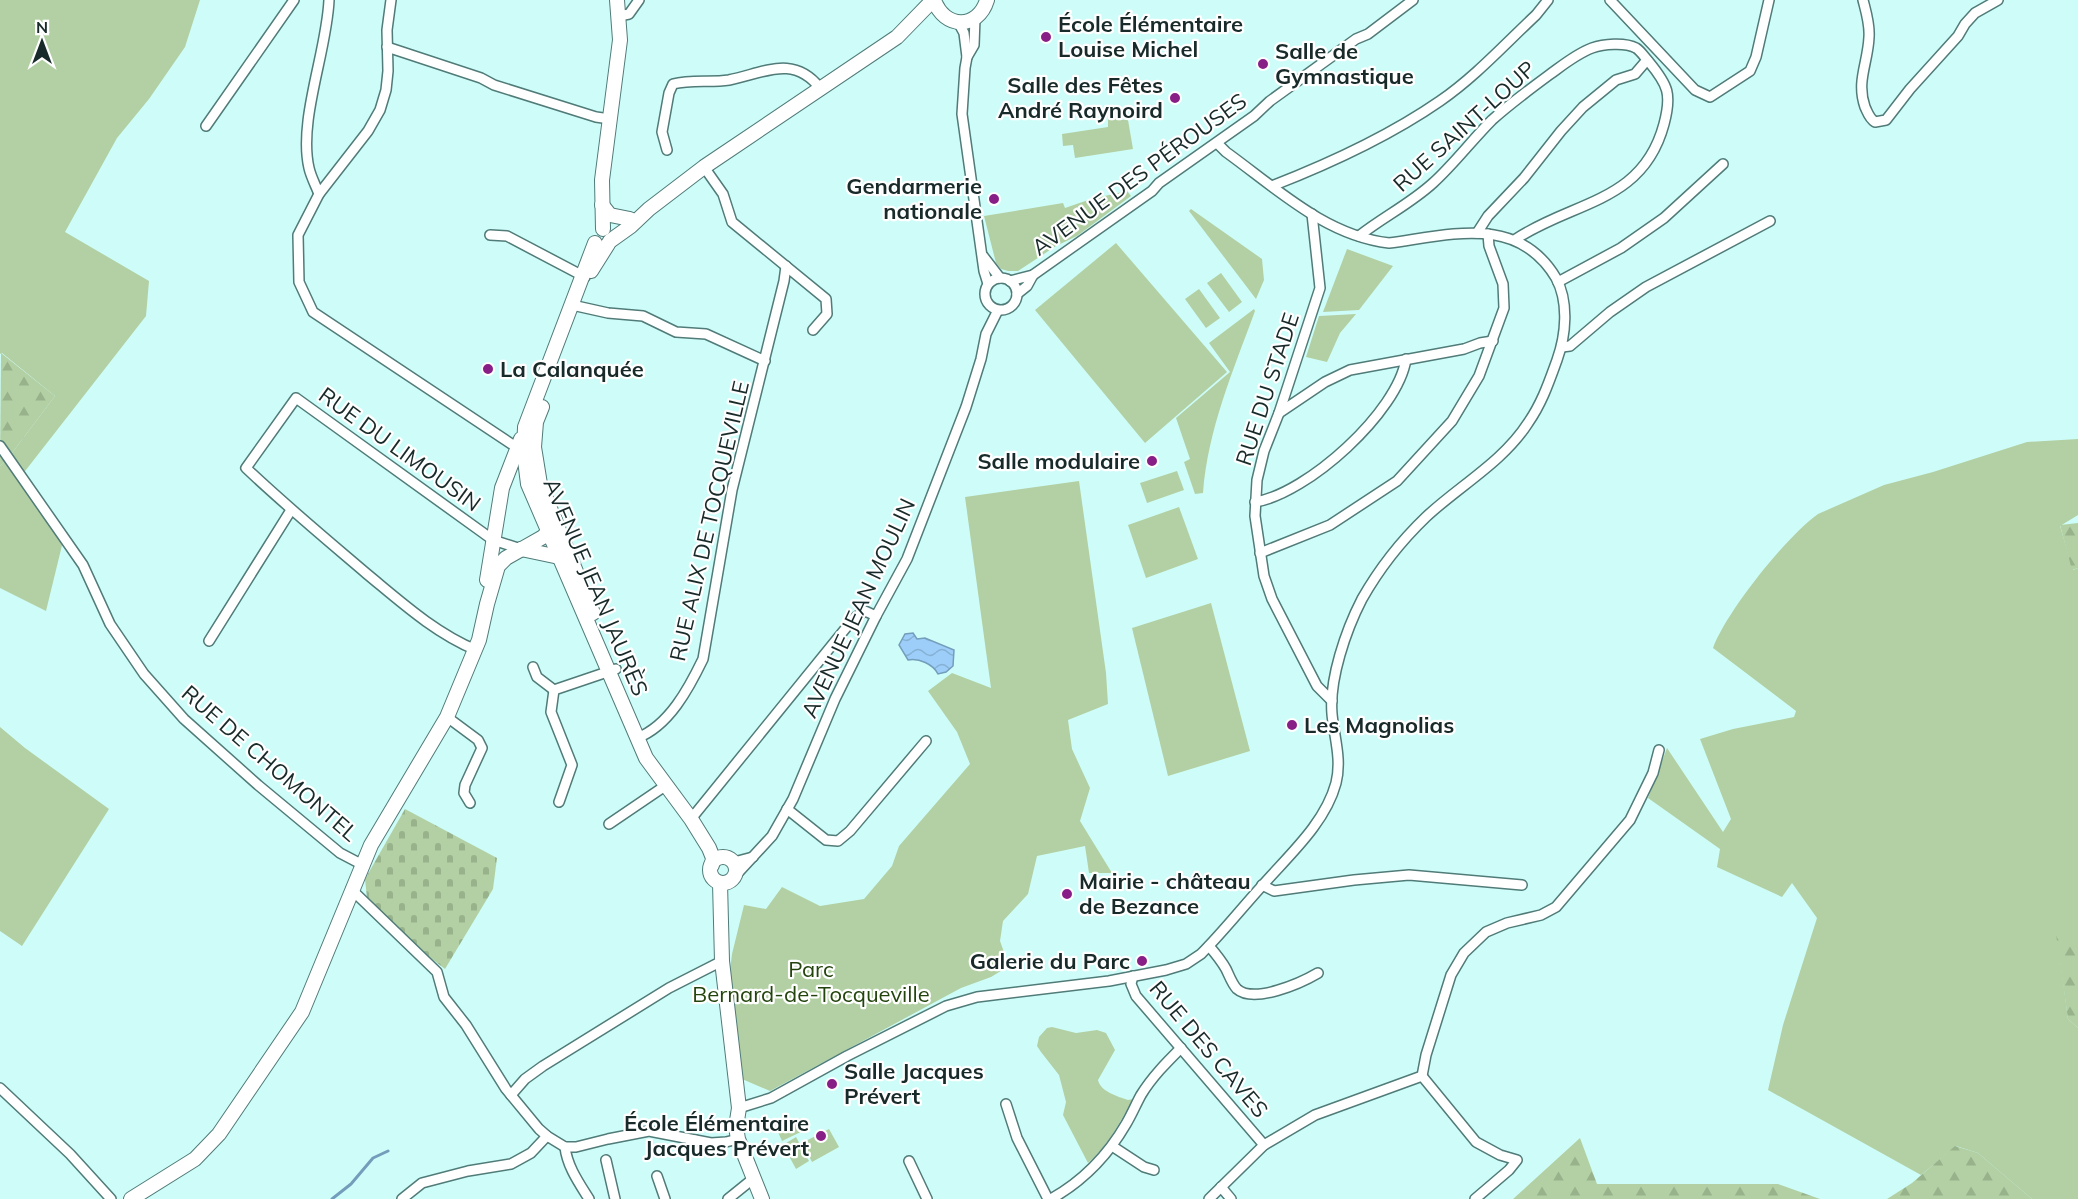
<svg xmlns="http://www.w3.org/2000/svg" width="2078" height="1199" viewBox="0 0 2078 1199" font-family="Mulish,sans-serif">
<defs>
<pattern id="forest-firs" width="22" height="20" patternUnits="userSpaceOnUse" patternTransform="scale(1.5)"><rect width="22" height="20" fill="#b2d0a3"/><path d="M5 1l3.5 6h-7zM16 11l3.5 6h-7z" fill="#98b38c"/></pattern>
<pattern id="cemetery-stones" width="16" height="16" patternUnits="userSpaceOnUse" patternTransform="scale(1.5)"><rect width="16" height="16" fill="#b2d0a3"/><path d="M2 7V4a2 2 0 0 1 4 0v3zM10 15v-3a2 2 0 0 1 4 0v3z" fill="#98b38c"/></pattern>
<pattern id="water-waves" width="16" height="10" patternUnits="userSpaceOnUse" patternTransform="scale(1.5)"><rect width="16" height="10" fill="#9ccef9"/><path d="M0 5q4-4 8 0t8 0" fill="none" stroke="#86b1d5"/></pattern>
</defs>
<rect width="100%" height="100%" fill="#cefdf9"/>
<g fill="#b2d0a3">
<polygon points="0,0 200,0 185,47 149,99 117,138 65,232 149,281 146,316 22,475 65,533 46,611 0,588 0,466 6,461 55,396 2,353 0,354"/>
<polygon points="1108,119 1128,120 1133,149 1075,158 1073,145 1063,146 1062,134 1108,127"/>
<polygon points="1127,191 1131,196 1077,236 1056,246 1018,271 1008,271 1001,269 996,263 984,216 1063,203 1065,208 1091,199"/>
<polygon points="1191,209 1262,259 1264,280 1256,299 1189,211"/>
<polygon points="1116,243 1227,372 1145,443 1035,310"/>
<polygon points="1347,249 1393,266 1359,310 1323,312"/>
<polygon points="1221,273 1242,302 1229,312 1207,283"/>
<polygon points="1199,289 1220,318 1206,328 1185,299"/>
<path d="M1254,309l1,2c-22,60 -47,118 -52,182l-8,1 -11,-32 6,-3 -14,-41 54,-46 -21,-29z"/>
<polygon points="1356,314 1340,333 1327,362 1306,357 1319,316"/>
<path d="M2078,439v76l-18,11 13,44 5,-2v359h-22l12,92 10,9v171h-46l-54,-46 -22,-7 -35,29 -153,-85 15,-65 34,-107 -25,-35 -10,14 -65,-30 3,-18 -72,-51 19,-50 56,84 8,-13 -31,-80 33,-10 61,-12 2,-6 -83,-63c14,-37 73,-111 105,-134l66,-29 49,-13 94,-30z"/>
<polygon points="1177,471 1184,490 1147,503 1140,483"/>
<polygon points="1079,481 1106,673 1108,704 1068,720 1072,749 1090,788 1080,821 1112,873 1089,873 1085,846 1037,856 1028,894 1003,921 1000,941 1009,966 991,977 961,988 770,1091 742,1079 729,979 732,954 744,905 766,909 782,887 820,906 864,899 892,866 899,846 970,764 957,732 928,691 952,673 991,688 965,497"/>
<polygon points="1179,507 1198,559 1146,578 1128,525"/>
<polygon points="1211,603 1250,751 1168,776 1132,628"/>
<polygon points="0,727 25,748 109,809 22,946 0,931"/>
<path d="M1052,1027l24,6 21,-3 9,3 9,17 -17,30c3,12 19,16 30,20l5,-1c-13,23 -25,47 -45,64l-25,-48 3,-13 -7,-27 -18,-23 -4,-6 2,-9 8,-9z"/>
<polygon points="801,1118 807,1129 782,1141 777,1130"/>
<polygon points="829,1129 839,1147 812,1162 802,1143"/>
<polygon points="796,1137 809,1161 796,1169 783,1145"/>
</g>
<g fill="url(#forest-firs)">
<polygon points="1,353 55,396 6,461 0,466"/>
<polygon points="2078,523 2078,568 2072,570 2060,525"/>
<polygon points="2055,927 2078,927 2078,1028 2068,1019"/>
<polygon points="1580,1138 1597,1184 1778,1184 1820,1199 1513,1199"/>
<polygon points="1955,1146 1978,1153 2032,1199 1887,1199 1912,1183"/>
</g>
<polygon fill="url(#cemetery-stones)" points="405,809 497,858 493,889 445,969 411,943 367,898 365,879"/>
<path fill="url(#water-waves)" stroke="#749dbb" stroke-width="1.5" d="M913,633l4,6 8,-1 29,12 -1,16 -7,6 -8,2c-5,-10 -19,-16 -30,-14l-9,-15 6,-11z"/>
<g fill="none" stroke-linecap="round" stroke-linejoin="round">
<polyline stroke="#749dbb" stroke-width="3" points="332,1199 351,1184 373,1158 388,1151"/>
<defs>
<g id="minor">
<polyline points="391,0 387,30 388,71 386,90 380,110 368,131 319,194 298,235 299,282 313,312 522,451"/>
<polyline points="1610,0 1695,90 1710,97 1750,71 1756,57 1769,0"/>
<path d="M1863,0c3,12 7,24 6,37 -1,26 -13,44 -4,70 3,6 4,11 10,15l11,-2 24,-31 48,-53 7,-12 10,-11 23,-13"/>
<polyline points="619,16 629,14 639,0"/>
<polyline points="975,18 974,45 967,57 965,68 962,114 984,271 988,284"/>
<polyline points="958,22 964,33 967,57"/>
<polyline points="387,47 481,78 494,85 596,117 610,119"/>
<polyline points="206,126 294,0"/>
<path d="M667,150l-5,-18 7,-39 4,-9c19,-5 38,-1 56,-4 35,-7 64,-26 91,8"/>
<polyline points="704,167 723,194 732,222 826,299 827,314 813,330"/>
<path d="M1272,186c59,-23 116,-49 168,-85 35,-24 65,-57 96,-86l12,-15"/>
<path d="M319,194c-3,-8 -8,-17 -10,-26 -11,-48 18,-117 20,-168"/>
<polyline points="1312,214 1320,288 1279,413 1264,451 1257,480 1255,516 1264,576 1272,599 1317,686 1332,701"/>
<polyline points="1477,233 1488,216 1524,178 1561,131 1583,107 1616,80 1635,74 1647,60"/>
<polyline points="490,235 507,236 585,277"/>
<path d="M1359,236c24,-19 51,-32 74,-53 21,-19 39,-43 59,-63 18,-16 38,-31 57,-45 14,-10 27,-21 43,-27 11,-4 33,-6 44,0 5,3 9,10 13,14 19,23 23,32 15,62 -21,79 -91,77 -148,115"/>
<polyline points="983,256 1000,278"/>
<circle cx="1001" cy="294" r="16"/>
<polyline points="1010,281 1033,275 1152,191 1159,183 1254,116 1270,101 1356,39 1368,34 1413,0"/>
<polyline points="1558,282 1621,248 1664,218 1723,164"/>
<polyline points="1017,294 1027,286 1033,275"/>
<polyline points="572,305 608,313 643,316 676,332 706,334 765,361"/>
<polyline points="1562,347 1570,346 1610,312 1646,287 1770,221"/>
<polyline points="1279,413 1325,382 1350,370 1464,349 1480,343 1493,341"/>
<polyline points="0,446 83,565 110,624 144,674 184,719 258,785 340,853 361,864"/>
<path d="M1255,502c52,-8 143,-90 151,-143"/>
<polyline points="1260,553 1330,525 1397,481 1452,421 1479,376 1504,308 1503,284 1489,246 1488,234"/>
<polyline points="209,641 291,510"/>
<path d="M476,650c-41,-17 -75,-48 -109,-76 -41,-35 -82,-69 -121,-106l50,-70 197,142 28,9"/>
<polyline points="533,667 537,677 554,690"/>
<polyline points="447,717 478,740 482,748 465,785 464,793 470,803"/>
<path d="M637,738c32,-12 52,-50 66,-79l29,-169 52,-209 2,-15"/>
<polyline points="559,802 572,765 551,712 554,690 616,669"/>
<polyline points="787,809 826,840 838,841 850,831 926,741"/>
<polyline points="691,819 854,618 865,611 876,616"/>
<polyline points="609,824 665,786"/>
<polyline points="734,862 753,857"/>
<polyline points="736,875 772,836 793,799 835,699 876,616 907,559 966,407 981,359 986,334 998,310"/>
<polyline points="1262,885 1274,891 1354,880 1409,875 1522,885"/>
<polyline points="351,889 437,972 444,997 466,1025 506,1089 539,1129 547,1136 565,1147 576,1147 608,1139 649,1131 711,1143 726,1142 738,1139"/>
<path d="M1209,946c6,7 12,14 17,23 3,6 6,15 11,20 17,15 64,-6 81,-16"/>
<polyline points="1133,976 1131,984 1136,996 1264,1145"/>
<polyline points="1422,1076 1476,1142 1500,1155 1517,1160 1509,1170 1475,1199"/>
<polyline points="0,1088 70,1154 111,1199"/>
<polyline points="511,1095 525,1079 543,1066 669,988 722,961"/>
<polyline points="1006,1104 1017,1138 1048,1199"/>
<path d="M739,1108l32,-10 76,-42 99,-50 31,-9 132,-16 57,-11 20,-6 15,-10c21,-21 40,-45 60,-67 27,-31 64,-63 75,-104 6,-24 -2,-46 -4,-69 -3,-35 14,-84 30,-115 17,-30 39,-58 64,-82 33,-31 77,-55 102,-94 14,-20 21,-41 29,-63 9,-25 12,-58 -1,-82 -38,-64 -106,-43 -167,-35 -63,-7 -113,-55 -163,-91l-9,-9"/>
<polyline points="1112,1146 1144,1167 1154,1170"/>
<path d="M565,1147c2,19 14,36 24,52"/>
<polyline points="684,1150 687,1150 695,1140"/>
<polyline points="606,1160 615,1199"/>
<polyline points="909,1161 927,1199"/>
<polyline points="657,1176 665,1199"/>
<polyline points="1221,1187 1231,1199"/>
<polyline points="402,1199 422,1183 468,1171 511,1164 531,1153 547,1136"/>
<polyline points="728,1199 754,1178"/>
<path d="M1051,1199c32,-18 57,-44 75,-75 6,-10 10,-20 15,-29 11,-18 25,-32 40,-47"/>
<polyline points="1209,1199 1264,1145 1315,1115 1422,1076 1426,1055 1451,975 1464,953 1486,932 1507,923 1541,915 1556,907 1630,820 1653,773 1659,750"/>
</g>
<g id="secondary">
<path d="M934,0c10,29 44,30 53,0"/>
<polyline points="602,205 610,215 630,219"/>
<polyline points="603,229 602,180 620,40 617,0"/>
<polyline points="610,241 631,226 649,209 704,167 897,37 933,0"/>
<polyline points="595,243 525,427 524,452 528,484 646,758 691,819 709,848 713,858 712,865"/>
<polyline points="591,271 608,244"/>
<polyline points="542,407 536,422 534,447 540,484 593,613"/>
<polyline points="521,549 559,557"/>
<polyline points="487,580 502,488 521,439"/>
<circle cx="723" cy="870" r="13"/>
<polyline points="720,883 722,961 739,1108 736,1127 738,1139 762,1199"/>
<polyline points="131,1199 195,1159 219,1134 302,1012 371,845 447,717 479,640 487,604 498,566 506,558 543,537 548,532 555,520"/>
</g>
</defs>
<use href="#minor" stroke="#507b78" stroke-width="12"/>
<use href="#secondary" stroke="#507b78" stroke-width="16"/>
<use href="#minor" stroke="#fff" stroke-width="9"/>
<use href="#secondary" stroke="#fff" stroke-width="14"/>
</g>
<g fill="#871f86" stroke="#fff" stroke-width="2">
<circle cx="1046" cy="37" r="6"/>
<circle cx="1263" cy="64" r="6"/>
<circle cx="1175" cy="98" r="6"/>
<circle cx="994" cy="199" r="6"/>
<circle cx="488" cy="369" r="6"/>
<circle cx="1152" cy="461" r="6"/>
<circle cx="1292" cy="725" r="6"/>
<circle cx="1067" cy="894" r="6"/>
<circle cx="1142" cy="961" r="6"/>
<circle cx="832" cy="1084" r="6"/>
<circle cx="821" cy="1136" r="6"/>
</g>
<g text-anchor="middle" stroke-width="4.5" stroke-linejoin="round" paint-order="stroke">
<g font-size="22" font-weight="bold" fill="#182a29" stroke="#fff" text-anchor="start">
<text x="1058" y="32">École Élémentaire<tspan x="1058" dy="25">Louise Michel</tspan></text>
<text x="1275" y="59">Salle de<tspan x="1275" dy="25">Gymnastique</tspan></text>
<text x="1163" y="93" text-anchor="end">Salle des Fêtes<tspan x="1163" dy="25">André Raynoird</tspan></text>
<text x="982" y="194" text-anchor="end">Gendarmerie<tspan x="982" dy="25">nationale</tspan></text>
<text x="500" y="377">La Calanquée</text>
<text x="1140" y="469" text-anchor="end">Salle modulaire</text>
<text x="1304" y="733">Les Magnolias</text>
<text x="1079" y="889">Mairie - château<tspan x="1079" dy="25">de Bezance</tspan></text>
<text x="1130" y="969" text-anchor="end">Galerie du Parc</text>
<text x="844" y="1079">Salle Jacques<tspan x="844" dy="25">Prévert</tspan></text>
<text x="809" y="1131" text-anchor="end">École Élémentaire<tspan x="809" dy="25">Jacques Prévert</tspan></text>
</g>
<g font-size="22" fill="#182a29" stroke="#fff">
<text transform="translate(1464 126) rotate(-42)" y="8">RUE SAINT-LOUP</text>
<text transform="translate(1139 174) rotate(-36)" y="8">AVENUE DES PÉROUSES</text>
<text transform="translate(1267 389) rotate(-72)" y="8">RUE DU STADE</text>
<text transform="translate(400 449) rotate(36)" y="8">RUE DU LIMOUSIN</text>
<text transform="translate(709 521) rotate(-77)" y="8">RUE ALIX DE TOCQUEVILLE</text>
<text transform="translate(596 587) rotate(67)" y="8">AVENUE JEAN JAURÈS</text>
<text transform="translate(858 608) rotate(-65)" y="8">AVENUE JEAN MOULIN</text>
<text transform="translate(270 763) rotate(41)" y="8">RUE DE CHOMONTEL</text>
<text transform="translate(1209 1049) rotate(50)" y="8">RUE DES CAVES</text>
</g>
<g font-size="22" fill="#24440e" stroke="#fff">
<text x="811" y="977">Parc<tspan x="811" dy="25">Bernard-de-Tocqueville</tspan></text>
</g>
</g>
<g transform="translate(42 42)" stroke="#ffffff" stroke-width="4.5" paint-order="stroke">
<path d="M0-4.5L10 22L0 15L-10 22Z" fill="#182a29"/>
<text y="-9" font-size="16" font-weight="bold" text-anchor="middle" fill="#182a29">N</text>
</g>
</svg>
